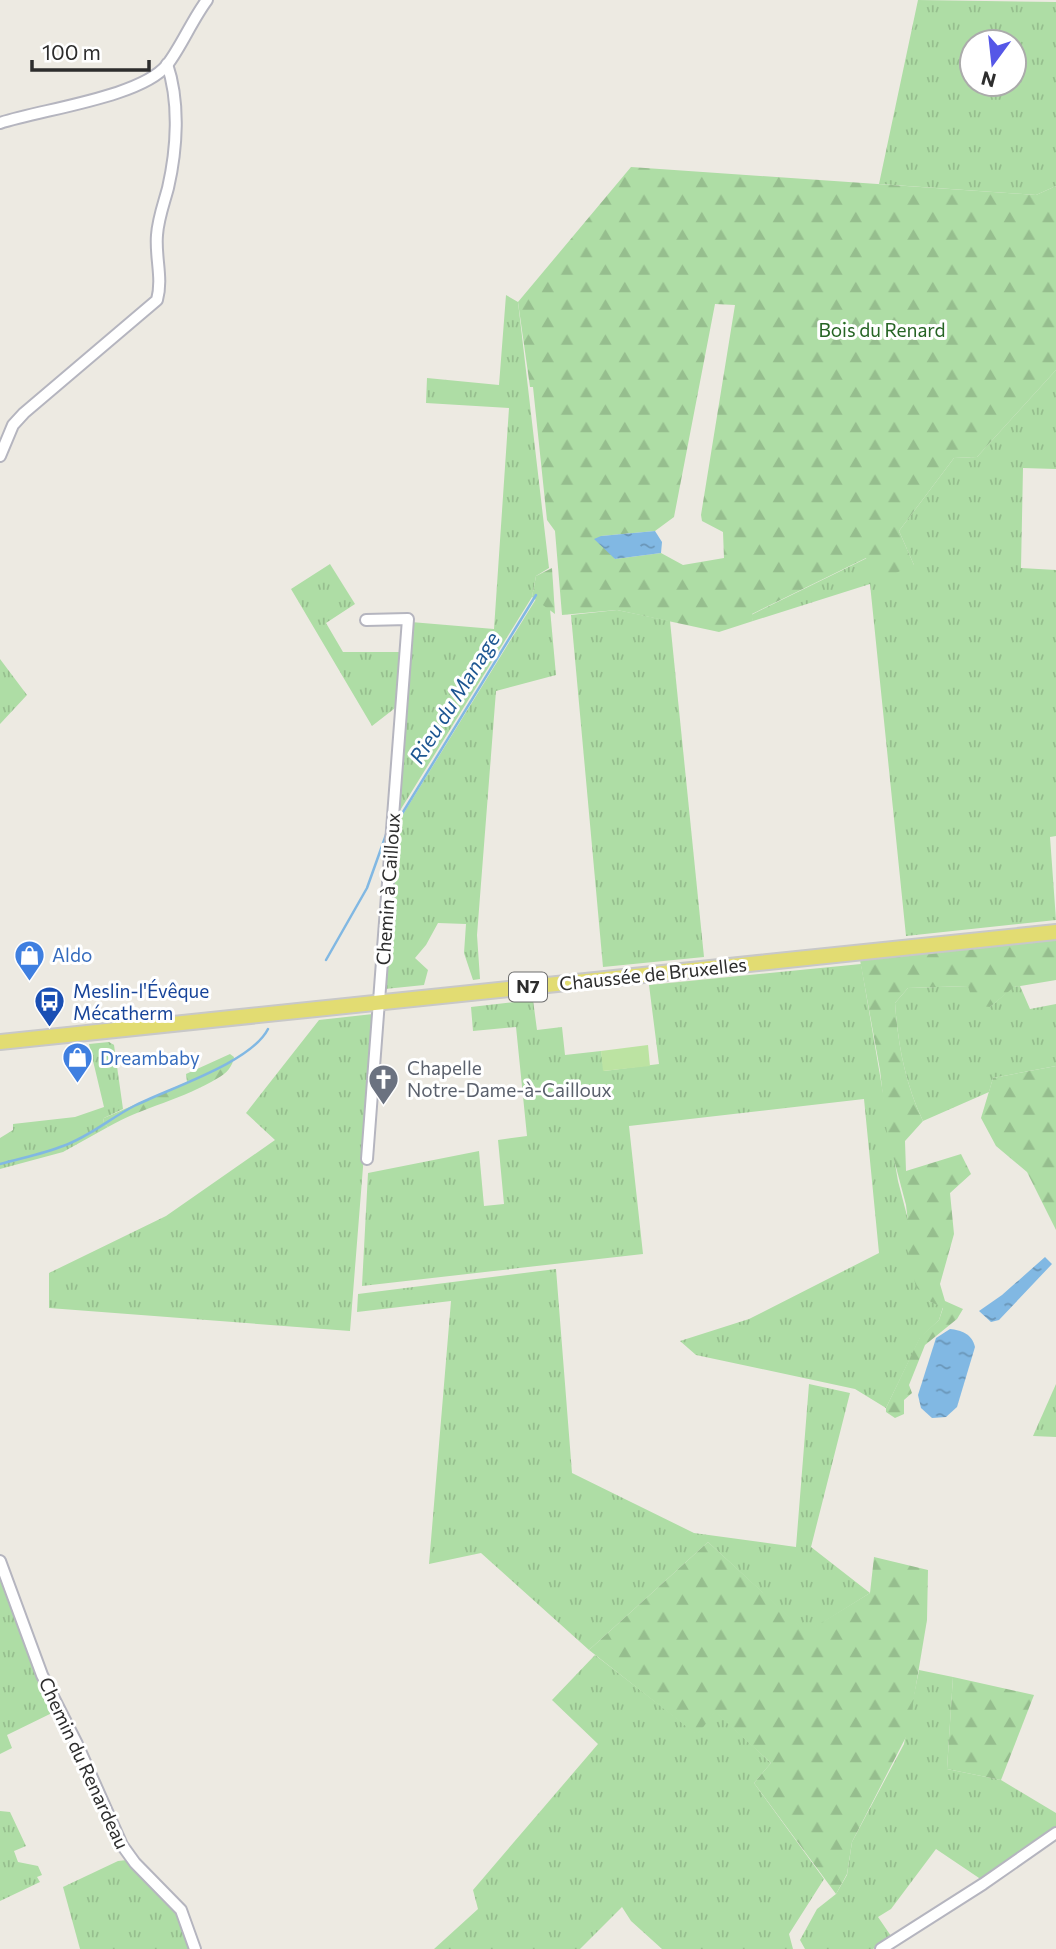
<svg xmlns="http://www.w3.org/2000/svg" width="1056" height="1949" viewBox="0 0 1056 1949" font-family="Commissioner,sans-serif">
<defs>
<pattern id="grass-tufts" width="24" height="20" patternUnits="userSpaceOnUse" patternTransform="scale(1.75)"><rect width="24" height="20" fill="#aedda5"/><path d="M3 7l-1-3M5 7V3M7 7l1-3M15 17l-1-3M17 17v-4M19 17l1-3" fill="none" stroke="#96be8e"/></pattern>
<pattern id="forest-firs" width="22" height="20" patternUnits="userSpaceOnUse" patternTransform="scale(1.75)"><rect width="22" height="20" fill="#aedda5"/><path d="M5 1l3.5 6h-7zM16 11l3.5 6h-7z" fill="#96be8e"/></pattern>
<pattern id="water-ripples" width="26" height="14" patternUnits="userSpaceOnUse" patternTransform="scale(1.75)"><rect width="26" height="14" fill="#81b8e3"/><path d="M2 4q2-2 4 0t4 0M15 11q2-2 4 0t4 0" fill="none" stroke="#6a96b8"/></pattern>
</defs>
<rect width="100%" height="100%" fill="#edeae2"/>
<g fill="url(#grass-tufts)" fill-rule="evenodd">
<path d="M918,0l138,2v184l-20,9 -157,-11zM972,42h42v42h-42z"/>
<polygon points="506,295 518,302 549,568 536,576 532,597 396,817 411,622 494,629 509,408 426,403 427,378 499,385"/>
<polygon points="1056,370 1056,469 1023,468 1021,568 1056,570 1056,836 1050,837 1056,920 906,936 870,584 753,621 751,615 867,558 914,565 899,531 954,458 977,457"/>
<polygon points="330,564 355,604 326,623 343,652 402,652 399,705 372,726 291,589"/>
<polygon points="536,599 550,609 556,675 496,691 477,935 480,979 473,980 464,953 466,924 438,923 426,945 415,958 428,970 424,985 385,989 397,824"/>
<polygon points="617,610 670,621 704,957 603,967 571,615"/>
<polygon points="0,659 27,695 0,724"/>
<polygon points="861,964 898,1181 929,1301 943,1307 939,1320 920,1338 886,1408 855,1389 696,1355 680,1341 749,1319 879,1253 864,1099 629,1126 643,1254 362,1286 368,1173 479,1151 484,1206 504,1204 498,1140 527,1136 516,1027 473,1031 471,1007 533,1000 537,1030 562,1027 565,1055 601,1051 604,1071 659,1064 649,985"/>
<path d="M968,986l22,21 23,-20 7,-1 10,23 26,-5v62l-63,12 -4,14 -66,29c-18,-38 -25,-76 -28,-118l13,-15z"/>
<polygon points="373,1014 375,1016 350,1331 49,1308 49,1273 166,1216 275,1140 246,1113 319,1020"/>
<polygon points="109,1042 114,1045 123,1109 104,1118 103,1123 108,1127 63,1152 0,1169 0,1138 13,1130 13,1124 75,1117 104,1107 89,1044"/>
<polygon points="556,1269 572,1473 694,1533 796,1547 809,1384 850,1393 811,1547 870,1593 806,1633 708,1542 589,1650 481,1553 429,1564 451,1301 357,1312 358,1294"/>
<polygon points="1056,1384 1056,1437 1033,1436"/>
<polygon points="0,1571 54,1712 7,1735 12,1748 0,1754"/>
<polygon points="595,1655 697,1734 715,1711 771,1763 754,1783 824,1879 789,1934 793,1949 662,1949 631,1921 622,1907 580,1949 434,1949 478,1909 473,1890 598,1744 552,1700"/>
<polygon points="919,1670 953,1677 947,1769 1001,1780 1056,1813 1056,1827 982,1880 936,1849 891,1909 878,1917 891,1936 873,1949 805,1949 800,1940 817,1909 836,1894 847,1875 852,1842 904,1744"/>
<polygon points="0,1811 10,1812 26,1846 14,1851 18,1862 38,1866 42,1875 37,1877 40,1882 0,1901"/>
<polygon points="127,1860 178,1913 191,1949 80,1949 63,1887 118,1861"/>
</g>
<g fill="url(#forest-firs)" fill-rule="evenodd">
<path d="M631,167l405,28 20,-9v184l-79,87 -23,1 -55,73 15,34 -34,15 -14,-22 -114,56 1,7 -34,11 -102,-22 -55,5 -7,-84 -8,-11 -14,-133h-3l-12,-85zM715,304l20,1 -34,210 1,6 21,11 1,26 -41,7 -22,-12 -46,6 -14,-23 54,-5 19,-14z"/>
<polygon points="552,568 555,614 532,597 536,576"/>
<path d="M1056,940v40l-42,7 -24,20 -16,-2 -6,-19 -60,2 -13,15c3,42 10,80 28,118l-18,20 1,30 55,-17 10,20 -21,19 4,41 -14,50 5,17 18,8 -6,10 -32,26 -16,40 3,8 -8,7v14l-9,4 -9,-6v-4l34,-71 19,-17 4,-12 -14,-7 -13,-14 -11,-47 4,-10 -3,-25 -19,-72 -7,-63 -20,-110z"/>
<path d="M230,1054l4,3c-1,9 -8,17 -16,21 -34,21 -75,29 -110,49l-5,-4 1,-5 83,-36 -1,-8z"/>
<polygon points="1056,1066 1056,1230 1027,1172 996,1146 981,1118 993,1078"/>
<polygon points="708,1542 806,1632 870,1593 874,1557 928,1570 927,1620 908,1733 852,1842 847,1874 836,1894 754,1783 771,1763 715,1712 697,1735 589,1650"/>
<polygon points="953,1677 1034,1695 1001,1780 947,1769"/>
</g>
<polygon fill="#bce3a2" points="648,1045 650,1066 603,1071 601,1051"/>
<g fill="url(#water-ripples)">
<polygon points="655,531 662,542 661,553 615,559 594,539 601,536"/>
<polygon points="1045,1257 1052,1264 999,1320 991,1322 979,1311 1002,1295"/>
<path d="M950,1329c11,1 22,5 25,18l-18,60 -11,10 -14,1 -11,-10 -3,-13 18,-57z"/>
</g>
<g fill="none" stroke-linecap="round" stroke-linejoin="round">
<g stroke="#81b8e3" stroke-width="2.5">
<polyline points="400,817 536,595"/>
<polyline points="326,960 367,888 387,832"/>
<path d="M0,1164c21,-6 43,-10 63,-18 26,-9 46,-27 71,-40 33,-17 117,-43 134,-77"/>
</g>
<defs>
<g id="minor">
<path d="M0,123c43,-14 141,-26 167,-58 14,-18 25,-45 40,-65"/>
<path d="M0,456l13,-31 11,-12 133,-113c6,-22 -2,-43 0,-65 1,-16 7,-32 11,-47 9,-39 12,-86 -1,-124"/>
<polyline points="366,620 408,619 367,1159"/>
<polyline points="0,1561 42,1675 77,1744 122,1845 135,1863 181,1910 195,1949"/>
<polyline points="881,1949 983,1884 1056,1833"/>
</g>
<polyline id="major" points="0,1042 1056,932"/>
</defs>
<use href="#minor" stroke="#b5b5bf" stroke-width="14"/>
<use href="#major" stroke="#c8c8c8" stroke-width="18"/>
<use href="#minor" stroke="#fff" stroke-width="10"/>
<use href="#major" stroke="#e2dc72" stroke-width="14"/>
</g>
<defs>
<symbol id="shop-pin" viewBox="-11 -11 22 30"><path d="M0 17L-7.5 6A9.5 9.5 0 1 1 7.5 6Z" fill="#3f7fe0" stroke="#fff"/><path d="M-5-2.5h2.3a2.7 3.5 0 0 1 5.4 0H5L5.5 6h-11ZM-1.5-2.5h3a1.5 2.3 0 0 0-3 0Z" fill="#fff"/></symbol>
<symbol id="bus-pin" viewBox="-11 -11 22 30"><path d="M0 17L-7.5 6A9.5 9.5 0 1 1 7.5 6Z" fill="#1a4fb4" stroke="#fff"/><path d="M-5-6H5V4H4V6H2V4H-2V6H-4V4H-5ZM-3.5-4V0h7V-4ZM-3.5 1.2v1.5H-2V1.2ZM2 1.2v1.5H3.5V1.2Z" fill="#fff"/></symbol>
<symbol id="church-pin" viewBox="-11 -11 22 30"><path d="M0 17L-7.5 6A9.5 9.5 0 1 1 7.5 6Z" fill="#6b7280" stroke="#fff"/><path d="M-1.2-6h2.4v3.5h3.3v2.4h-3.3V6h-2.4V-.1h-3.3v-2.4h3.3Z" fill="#fff"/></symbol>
</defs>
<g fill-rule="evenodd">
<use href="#shop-pin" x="12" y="938" width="35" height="47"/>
<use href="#bus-pin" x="32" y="984" width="35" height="47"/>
<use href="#shop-pin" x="60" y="1040" width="35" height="47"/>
<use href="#church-pin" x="366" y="1062" width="35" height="47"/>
</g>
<g text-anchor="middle" stroke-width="6" stroke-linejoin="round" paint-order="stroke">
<rect fill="#fff" stroke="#6c6c6c" stroke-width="2" x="509" y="972.5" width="38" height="29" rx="5"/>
<g font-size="18" font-weight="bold" fill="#2d2d2d">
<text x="528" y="993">N7</text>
</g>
<g font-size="19" fill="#266424" stroke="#fff">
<text x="882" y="337">Bois du Renard</text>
</g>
<g font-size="19" fill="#2d2d2d" stroke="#fff">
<text transform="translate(388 889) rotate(-86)" y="7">Chemin à Cailloux</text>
<text transform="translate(653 974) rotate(-6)" y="7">Chaussée de Bruxelles</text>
<text transform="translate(84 1763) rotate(65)" y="7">Chemin du Renardeau</text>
</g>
<g font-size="19" fill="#366cbe" stroke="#fff" text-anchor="start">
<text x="52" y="962">Aldo</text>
<text x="100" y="1065">Dreambaby</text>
</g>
<g font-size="19" fill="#164399" stroke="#fff" text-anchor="start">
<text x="73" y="998">Meslin-l'Évêque<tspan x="73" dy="22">Mécatherm</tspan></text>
</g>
<g font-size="19" fill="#5b616d" stroke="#fff" text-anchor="start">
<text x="407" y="1075">Chapelle<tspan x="407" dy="22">Notre-Dame-à-Cailloux</tspan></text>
</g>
<g font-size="21" font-style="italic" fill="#1d5692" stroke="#fff">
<text transform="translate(455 698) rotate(-58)" y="7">Rieu du Manage</text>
</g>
</g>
<g transform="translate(993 63) rotate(195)"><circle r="33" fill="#ffffff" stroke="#ababab" stroke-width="2"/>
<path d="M0-5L12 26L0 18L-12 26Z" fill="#5557e7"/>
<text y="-10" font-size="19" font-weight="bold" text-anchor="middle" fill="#2d2d2d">N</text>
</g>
<path d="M32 60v10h117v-10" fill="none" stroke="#2d2d2d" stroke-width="3.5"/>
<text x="42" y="60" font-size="21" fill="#2d2d2d" stroke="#ffffff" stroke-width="5" paint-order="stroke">100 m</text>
</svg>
